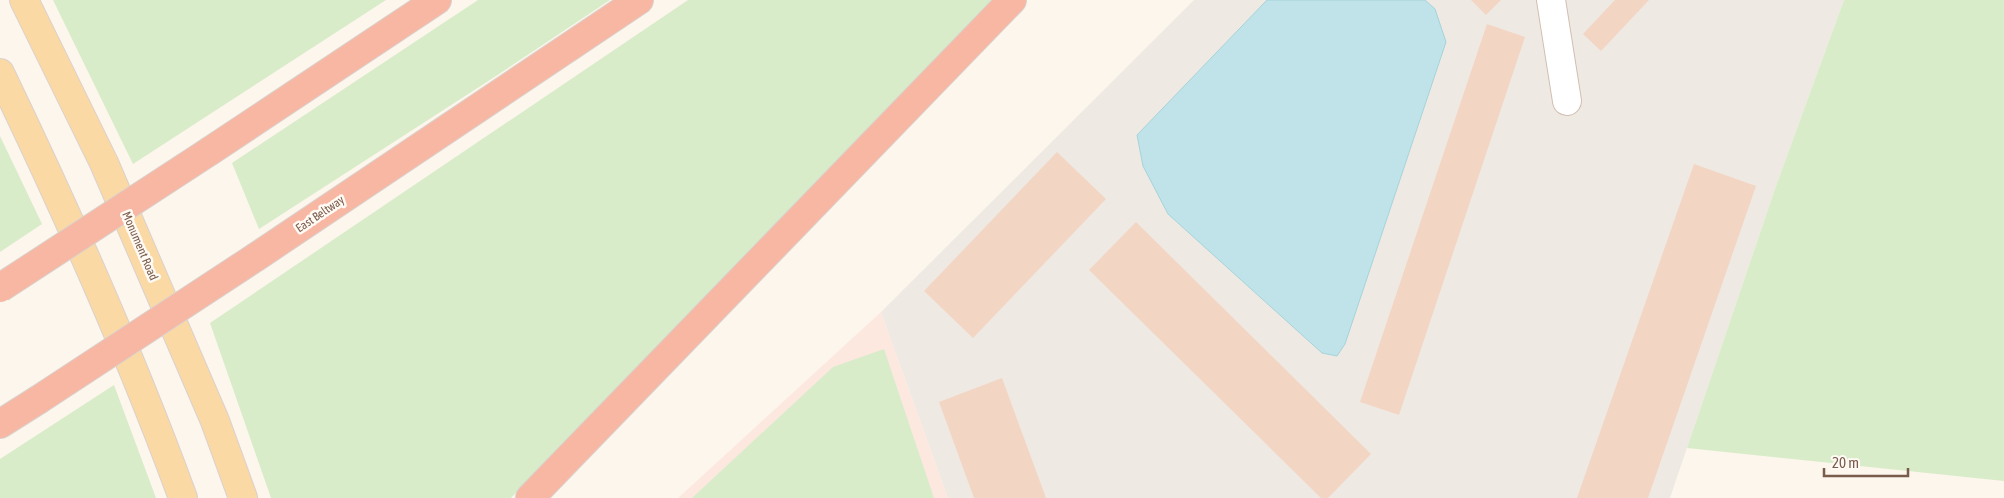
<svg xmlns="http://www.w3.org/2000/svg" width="2004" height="498" viewBox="0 0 2004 498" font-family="'Asap Condensed',sans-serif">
<rect width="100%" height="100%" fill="#fdf6ec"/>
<polygon fill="#fde8e0" points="881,312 948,498 678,498"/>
<polygon fill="#efe9e4" points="1194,0 1844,0 1776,186 1670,498 948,498 881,312"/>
<g fill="#d8ecc9">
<polygon points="53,0 386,0 133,164"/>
<polygon points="478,0 610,0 493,78 259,229 232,163"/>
<polygon points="688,0 996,0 511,498 271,498 210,323"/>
<polygon points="1844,0 2004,0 2004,481 1687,448 1776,186"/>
<polygon points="0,136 42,224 0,252"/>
<polygon points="884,349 934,498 692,498 833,367"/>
<polygon points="114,385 156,498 0,498 0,459"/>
</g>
<polygon fill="#bfe3e8" stroke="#a5d3da" points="1267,0 1425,0 1435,9 1446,42 1345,344 1337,356 1322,353 1168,214 1143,166 1137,135"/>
<g fill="#f3d5c3">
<polygon points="1471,0 1501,0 1486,15"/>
<polygon points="1615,0 1649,0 1601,51 1583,34"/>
<polygon points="1487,24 1525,37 1399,415 1360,402"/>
<polygon points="1057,152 1106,199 973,338 924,291"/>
<polygon points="1694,164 1756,186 1648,498 1577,498"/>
<polygon points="1136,222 1371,454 1328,498 1321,498 1089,270"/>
<polygon points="1002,378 1046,498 974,498 939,402"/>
</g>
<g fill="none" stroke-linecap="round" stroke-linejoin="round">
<defs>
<polyline id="minor" points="1551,0 1567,101"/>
<g id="major">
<polyline points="24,0 104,163 215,421 243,498"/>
<path d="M0,73c67,139 130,280 183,425"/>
</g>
<g id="highway">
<polyline points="210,151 437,0"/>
<polyline points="256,257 639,0"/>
<polyline points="0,424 38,400"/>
<polyline points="530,498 1012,0"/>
</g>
</defs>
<use href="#minor" stroke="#d1beb0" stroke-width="30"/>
<use href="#major" stroke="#dad1cd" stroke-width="30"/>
<use href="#highway" stroke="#dad1cd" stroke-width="30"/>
<use href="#minor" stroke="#fff" stroke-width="28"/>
<use href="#major" stroke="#fbd9a5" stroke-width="28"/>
<use href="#highway" stroke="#f7b7a3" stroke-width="28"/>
<defs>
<g id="highway-bridge">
<polyline points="0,288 210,151"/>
<polyline points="38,400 256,257"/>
</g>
</defs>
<use href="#highway-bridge" stroke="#dad1cd" stroke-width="30" stroke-linecap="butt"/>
<use href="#highway-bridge" stroke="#f7b7a3" stroke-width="28"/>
</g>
<g text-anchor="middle" stroke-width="5" stroke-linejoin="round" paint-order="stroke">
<g font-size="12" fill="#7a5c4d" stroke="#fffaf3">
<text transform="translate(320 214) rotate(-34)" y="4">East Beltway</text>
<text transform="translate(140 246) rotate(67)" y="4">Monument Road</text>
</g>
</g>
<path d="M1824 468v8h84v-8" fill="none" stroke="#7a5c4d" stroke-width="2.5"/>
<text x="1832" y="468" font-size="15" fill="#7a5c4d" stroke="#fffaf3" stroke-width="4" paint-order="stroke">20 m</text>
</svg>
